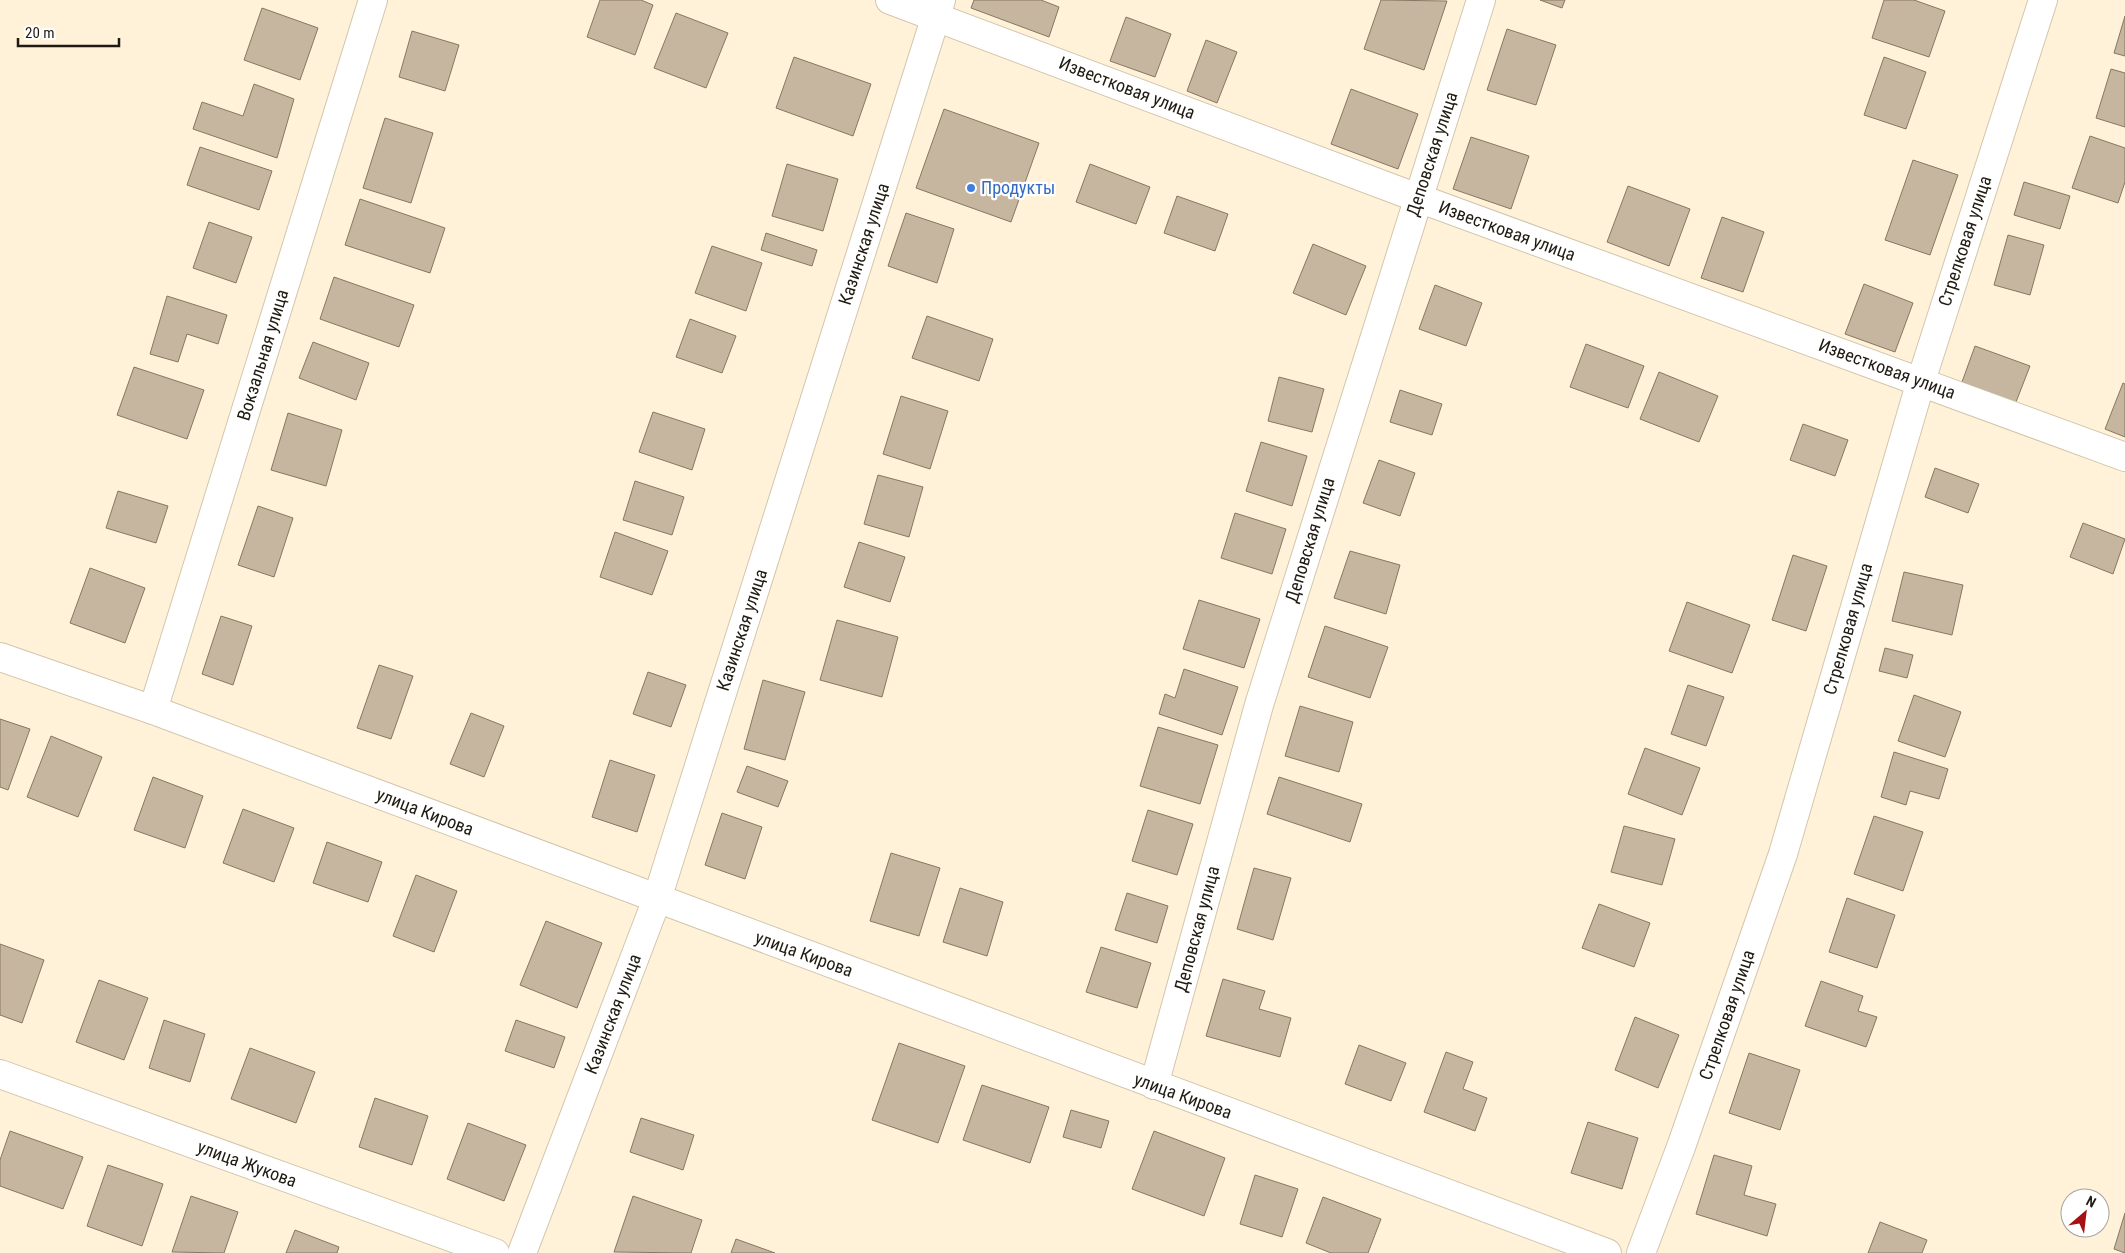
<svg xmlns="http://www.w3.org/2000/svg" width="2125" height="1253" viewBox="0 0 2125 1253" font-family="'Roboto Condensed',sans-serif">
<rect width="100%" height="100%" fill="#fff2d8"/>
<g fill="#c6b59f" stroke="#877763">
<polygon points="600,0 641,0 653,5 635,55 587,37"/>
<polygon points="974,0 1041,0 1059,7 1049,37 971,8"/>
<polygon points="1381,0 1447,1 1424,70 1364,49"/>
<polygon points="1540,0 1565,0 1562,8"/>
<polygon points="1884,0 1914,0 1945,11 1929,57 1872,38"/>
<polygon points="262,8 318,28 300,80 244,60"/>
<polygon points="676,13 728,33 706,88 654,68"/>
<polygon points="2125,16 2125,56 2114,53"/>
<polygon points="1126,17 1171,34 1155,77 1110,61"/>
<polygon points="1507,29 1556,45 1536,105 1487,90"/>
<polygon points="412,31 459,45 445,91 399,77"/>
<polygon points="1206,40 1237,52 1217,103 1187,91"/>
<polygon points="794,57 871,84 853,136 776,108"/>
<polygon points="1884,57 1926,72 1906,129 1864,115"/>
<polygon points="2111,69 2125,73 2125,127 2096,118"/>
<polygon points="254,84 294,99 277,158 193,129 202,102 243,116"/>
<polygon points="1351,89 1418,114 1398,169 1331,144"/>
<polygon points="944,109 1039,143 1011,222 916,188"/>
<polygon points="385,118 433,133 411,203 363,188"/>
<polygon points="2090,136 2125,148 2125,182 2118,203 2072,188"/>
<polygon points="1471,137 1529,156 1511,209 1453,189"/>
<polygon points="200,147 272,171 259,210 187,185"/>
<polygon points="1913,160 1958,175 1930,255 1885,240"/>
<polygon points="787,164 838,179 823,231 772,216"/>
<polygon points="1090,164 1150,187 1136,224 1076,202"/>
<polygon points="2024,182 2070,196 2060,229 2014,215"/>
<polygon points="1628,186 1690,209 1669,266 1607,242"/>
<polygon points="1177,196 1228,214 1215,251 1164,233"/>
<polygon points="360,199 445,228 430,273 345,245"/>
<polygon points="906,213 954,229 937,283 888,266"/>
<polygon points="1722,217 1764,232 1743,292 1701,278"/>
<polygon points="209,222 252,237 236,283 193,268"/>
<polygon points="766,233 817,250 812,266 761,250"/>
<polygon points="2008,235 2044,245 2030,295 1994,285"/>
<polygon points="1313,244 1366,266 1346,315 1293,293"/>
<polygon points="712,246 762,263 746,311 695,293"/>
<polygon points="334,277 414,305 399,347 320,319"/>
<polygon points="1864,284 1913,303 1895,352 1845,334"/>
<polygon points="1435,285 1482,303 1466,346 1419,329"/>
<polygon points="167,296 227,315 218,344 187,334 178,362 150,354"/>
<polygon points="927,316 993,339 979,381 912,358"/>
<polygon points="690,319 736,336 722,373 676,357"/>
<polygon points="313,342 369,363 356,400 299,378"/>
<polygon points="1586,344 1644,366 1628,408 1570,387"/>
<polygon points="1975,346 2030,366 2016,402 1962,382"/>
<polygon points="134,367 204,390 187,439 117,415"/>
<polygon points="1659,372 1718,396 1699,442 1640,419"/>
<polygon points="1279,377 1324,389 1312,432 1268,421"/>
<polygon points="2123,383 2125,384 2125,437 2105,429"/>
<polygon points="1400,390 1442,404 1432,435 1390,422"/>
<polygon points="901,396 948,411 930,469 883,454"/>
<polygon points="653,412 705,429 692,470 639,452"/>
<polygon points="288,413 342,430 326,486 271,470"/>
<polygon points="1803,424 1848,440 1835,476 1790,460"/>
<polygon points="1261,442 1307,456 1292,506 1246,491"/>
<polygon points="1379,460 1415,473 1400,516 1363,503"/>
<polygon points="1935,468 1979,484 1968,513 1925,497"/>
<polygon points="878,475 923,487 909,537 864,524"/>
<polygon points="635,481 684,497 672,535 623,520"/>
<polygon points="118,491 168,506 156,543 106,528"/>
<polygon points="258,506 293,518 274,577 238,565"/>
<polygon points="1235,513 1286,529 1272,574 1221,558"/>
<polygon points="2083,523 2125,539 2113,574 2070,557"/>
<polygon points="615,532 668,551 652,595 600,577"/>
<polygon points="859,542 905,557 890,602 844,587"/>
<polygon points="1350,551 1400,565 1386,614 1334,598"/>
<polygon points="1793,555 1827,566 1806,631 1772,620"/>
<polygon points="90,568 145,588 125,643 70,623"/>
<polygon points="1904,572 1963,585 1952,635 1892,621"/>
<polygon points="1199,600 1260,619 1244,668 1183,649"/>
<polygon points="1687,602 1750,625 1732,673 1669,651"/>
<polygon points="221,616 252,626 233,685 202,674"/>
<polygon points="837,620 898,637 882,697 820,680"/>
<polygon points="1325,626 1388,647 1370,698 1308,677"/>
<polygon points="1885,648 1913,655 1907,678 1879,671"/>
<polygon points="379,665 413,676 391,739 357,728"/>
<polygon points="1184,669 1238,687 1222,735 1159,714 1165,694 1175,698"/>
<polygon points="648,672 686,685 671,727 633,714"/>
<polygon points="763,680 805,692 785,760 744,749"/>
<polygon points="1688,685 1724,697 1706,746 1671,734"/>
<polygon points="1914,695 1961,712 1945,757 1898,741"/>
<polygon points="1300,706 1353,722 1339,772 1285,756"/>
<polygon points="471,713 504,726 484,777 450,764"/>
<polygon points="0,719 30,729 8,790 0,787"/>
<polygon points="1158,727 1218,745 1200,804 1140,786"/>
<polygon points="51,736 102,757 78,817 27,797"/>
<polygon points="1645,748 1700,768 1682,815 1628,794"/>
<polygon points="1894,752 1948,769 1939,799 1910,791 1906,805 1881,797"/>
<polygon points="610,760 655,775 637,832 592,817"/>
<polygon points="747,766 788,781 778,807 737,792"/>
<polygon points="153,777 203,796 185,848 134,830"/>
<polygon points="1279,777 1362,804 1350,842 1267,814"/>
<polygon points="243,809 294,828 274,882 223,863"/>
<polygon points="1148,810 1193,824 1177,875 1132,861"/>
<polygon points="722,813 762,827 745,879 705,865"/>
<polygon points="1874,816 1923,832 1903,891 1854,874"/>
<polygon points="1624,826 1675,839 1662,885 1611,872"/>
<polygon points="327,842 382,862 368,902 313,883"/>
<polygon points="891,853 940,868 919,936 870,921"/>
<polygon points="1254,868 1291,878 1273,940 1237,929"/>
<polygon points="416,875 457,891 434,952 393,936"/>
<polygon points="960,888 1003,902 987,956 943,942"/>
<polygon points="1127,893 1168,906 1157,943 1115,930"/>
<polygon points="1847,898 1895,915 1877,968 1829,952"/>
<polygon points="1599,904 1650,923 1634,967 1582,948"/>
<polygon points="546,921 602,943 577,1008 520,985"/>
<polygon points="0,944 44,960 22,1023 0,1015"/>
<polygon points="1101,947 1151,963 1137,1008 1086,992"/>
<polygon points="1223,979 1265,991 1259,1009 1291,1018 1280,1057 1206,1036"/>
<polygon points="99,980 148,998 124,1060 76,1042"/>
<polygon points="1821,981 1863,996 1858,1011 1877,1017 1866,1047 1805,1026"/>
<polygon points="1635,1017 1679,1035 1658,1088 1615,1070"/>
<polygon points="164,1020 205,1034 190,1082 149,1068"/>
<polygon points="516,1020 565,1037 554,1068 505,1051"/>
<polygon points="899,1043 965,1066 938,1143 872,1120"/>
<polygon points="1359,1045 1406,1063 1391,1101 1345,1084"/>
<polygon points="250,1048 315,1072 296,1123 231,1099"/>
<polygon points="1446,1052 1473,1062 1463,1089 1487,1098 1475,1131 1424,1112"/>
<polygon points="1749,1053 1800,1070 1780,1130 1729,1113"/>
<polygon points="982,1085 1049,1107 1030,1163 963,1140"/>
<polygon points="375,1098 428,1116 412,1165 359,1147"/>
<polygon points="1071,1110 1109,1121 1101,1148 1063,1137"/>
<polygon points="641,1118 694,1135 683,1170 630,1152"/>
<polygon points="1588,1122 1638,1138 1622,1189 1571,1173"/>
<polygon points="468,1123 526,1145 504,1201 447,1179"/>
<polygon points="10,1131 83,1157 63,1209 0,1186 0,1160"/>
<polygon points="1154,1131 1225,1158 1204,1216 1132,1189"/>
<polygon points="1714,1155 1752,1166 1744,1195 1776,1204 1767,1236 1696,1214"/>
<polygon points="108,1165 163,1184 142,1246 87,1226"/>
<polygon points="1255,1175 1298,1189 1282,1237 1240,1224"/>
<polygon points="191,1196 238,1212 224,1253 172,1252"/>
<polygon points="633,1196 702,1220 691,1253 614,1252"/>
<polygon points="1323,1197 1381,1219 1368,1253 1331,1253 1306,1243"/>
<polygon points="2125,1213 2125,1253 2114,1249"/>
<polygon points="1880,1222 1927,1240 1922,1253 1868,1253"/>
<polygon points="295,1230 339,1247 337,1253 286,1253"/>
<polygon points="736,1239 775,1253 731,1253"/>
</g>
<g fill="none" stroke-linecap="round" stroke-linejoin="round">
<defs>
<g id="minor">
<polyline points="890,0 1418,198 2125,457"/>
<polyline points="0,657 153,710 1607,1253"/>
<polyline points="153,710 373,0"/>
<polyline points="0,1074 495,1253"/>
<polyline points="1154,1085 1259,705 1481,0"/>
<polyline points="522,1253 657,899 941,0"/>
<polyline points="1641,1253 1681,1147 1783,854 1921,381 2043,0"/>
</g>
</defs>
<use href="#minor" stroke="#d2c6ad" stroke-width="30"/>
<use href="#minor" stroke="#fff" stroke-width="28"/>
</g>
<circle fill="#3f7fe0" stroke="#fff" stroke-width="2" cx="971" cy="188" r="5"/>
<g text-anchor="middle" stroke-width="4.5" stroke-linejoin="round" paint-order="stroke">
<g font-size="18" fill="#201b12" stroke="#fff">
<text transform="translate(1127 88) rotate(21)" y="6">Известковая улица</text>
<text transform="translate(1432 154) rotate(-72)" y="6">Деповская улица</text>
<text transform="translate(1507 231) rotate(20)" y="6">Известковая улица</text>
<text transform="translate(1965 241) rotate(-72)" y="6">Стрелковая улица</text>
<text transform="translate(864 244) rotate(-72)" y="6">Казинская улица</text>
<text transform="translate(263 355) rotate(-73)" y="6">Вокзальная улица</text>
<text transform="translate(1887 369) rotate(20)" y="6">Известковая улица</text>
<text transform="translate(1310 540) rotate(-73)" y="6">Деповская улица</text>
<text transform="translate(1848 629) rotate(-74)" y="6">Стрелковая улица</text>
<text transform="translate(742 630) rotate(-72)" y="6">Казинская улица</text>
<text transform="translate(425 812) rotate(21)" y="6">улица Кирова</text>
<text transform="translate(1197 929) rotate(-75)" y="6">Деповская улица</text>
<text transform="translate(804 954) rotate(20)" y="6">улица Кирова</text>
<text transform="translate(613 1014) rotate(-69)" y="6">Казинская улица</text>
<text transform="translate(1727 1015) rotate(-71)" y="6">Стрелковая улица</text>
<text transform="translate(1183 1096) rotate(20)" y="6">улица Кирова</text>
<text transform="translate(247 1164) rotate(20)" y="6">улица Жукова</text>
</g>
<g font-size="18" fill="#366cbe" stroke="#fff" text-anchor="start">
<text x="981" y="194">Продукты</text>
</g>
</g>
<g transform="translate(2085 1213) rotate(28)"><circle r="24" fill="#ffffff" stroke="#a6a4a0"/>
<path d="M0-4L9 19L0 12L-9 19Z" fill="#a61116"/>
<text y="-8" font-size="14" font-weight="bold" text-anchor="middle" fill="#201b12">N</text>
</g>
<path d="M18 38v8h101v-8" fill="none" stroke="#201b12" stroke-width="2.5"/>
<text x="25" y="38" font-size="15" fill="#201b12" stroke="#ffffff" stroke-width="4" paint-order="stroke">20 m</text>
</svg>
